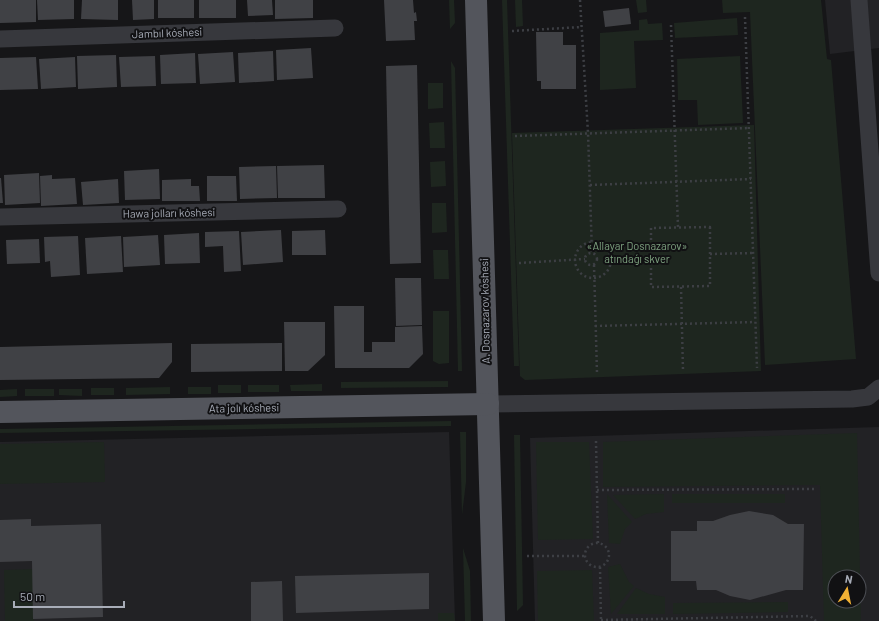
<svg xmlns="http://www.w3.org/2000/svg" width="879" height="621" viewBox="0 0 879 621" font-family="Barlow,sans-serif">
<rect width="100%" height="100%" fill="#161618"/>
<g fill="#222225" fill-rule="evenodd">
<polygon points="825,0 879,0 879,48 830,54"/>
<path d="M879,427v194h-344l-5,-183zM835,577h24v24h-24z"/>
<polygon points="449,432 455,621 0,621 0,442"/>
</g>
<g fill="#1e261f" fill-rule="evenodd">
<polygon points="449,0 454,0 455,23 450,29"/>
<polygon points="502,0 507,0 519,366 514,366"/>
<polygon points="515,0 522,0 523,26 516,27"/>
<polygon points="636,0 646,0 647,12 638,13"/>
<polygon points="722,0 821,0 827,59 831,60 856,359 765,365 750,12 723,13"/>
<polygon points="737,18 738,35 675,38 674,23"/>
<polygon points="647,19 648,24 662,23 663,40 634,41 636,88 600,90 600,33 639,30 639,20"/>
<polygon points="740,56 743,123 698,125 697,100 678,100 677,59"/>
<polygon points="451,61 455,68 462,371 458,371"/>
<polygon points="428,83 443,83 443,108 428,109"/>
<polygon points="444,122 445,148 430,148 429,123"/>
<polygon points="754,125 761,371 525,380 520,376 512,133"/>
<polygon points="445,161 446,186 431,187 430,162"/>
<polygon points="432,203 446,203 447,232 432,233"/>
<polygon points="433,250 448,250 449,279 434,279"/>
<polygon points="433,311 449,311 449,363 439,364 433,361"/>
<polygon points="448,381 448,387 341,388 341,382"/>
<polygon points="322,384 322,391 291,391 290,385"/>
<rect x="218" y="385" width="23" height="8"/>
<rect x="248" y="385" width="31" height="7"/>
<polygon points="170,387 170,394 126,395 126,388"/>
<rect x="188" y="387" width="23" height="7"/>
<rect x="91" y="388" width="23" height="7"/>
<polygon points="17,389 17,396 0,397 0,390"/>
<rect x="25" y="389" width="29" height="7"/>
<polygon points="59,389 82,389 82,396 59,395"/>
<polygon points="451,421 451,426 0,433 0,429"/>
<polygon points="460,432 466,432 466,482 462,515"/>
<path d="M857,433l4,188h-37l-4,-136 -217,2v-45zM835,577h24v24h-24z"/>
<polygon points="514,435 520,435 523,605 517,611"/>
<polygon points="104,442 105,482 0,484 0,444"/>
<polygon points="536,442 589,442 593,539 538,540"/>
<polygon points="607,494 632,522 625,529 620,544 609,543"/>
<polygon points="664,494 664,512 646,514 635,519 613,495"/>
<rect x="672" y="494" width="113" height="9"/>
<polygon points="463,548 470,571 471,621 465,621"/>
<polygon points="620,564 629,582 634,586 611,614 608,567"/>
<polygon points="34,569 34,621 5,621 4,570"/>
<polygon points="592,570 594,621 538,621 537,571"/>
<polygon points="636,588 649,594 665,597 665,614 617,614"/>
<polygon points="788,602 788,612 673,614 673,603"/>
<polygon points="438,613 454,613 455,621 438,621"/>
</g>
<g fill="#404145">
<polygon points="0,0 36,0 36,22 0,23"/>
<polygon points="37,0 74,0 74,19 38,20"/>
<polygon points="82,0 118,0 118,20 81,19"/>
<polygon points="132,0 154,0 154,19 133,20"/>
<rect x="158" y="0" width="36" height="18"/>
<rect x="199" y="0" width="37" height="18"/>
<polygon points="247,0 272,0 273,15 248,16"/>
<polygon points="275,0 313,0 313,18 275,19"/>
<polygon points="384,0 413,0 414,13 416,12 417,21 414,21 415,40 386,41"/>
<polygon points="629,8 631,24 605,27 603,11"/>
<polygon points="536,32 563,32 563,45 576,45 576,89 541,89 541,81 537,81"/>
<polygon points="311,48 313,78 277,80 276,50"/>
<polygon points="273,51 274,81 239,83 238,53"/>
<polygon points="233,52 235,82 200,84 198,54"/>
<polygon points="195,53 196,83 161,84 160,55"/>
<polygon points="116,55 117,87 78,89 77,56"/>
<polygon points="155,56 156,86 121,87 119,57"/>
<polygon points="36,57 38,89 0,90 0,58"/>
<polygon points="75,57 76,87 41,89 39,59"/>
<polygon points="417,65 421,263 390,264 386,66"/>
<polygon points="324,165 325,198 278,198 277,166"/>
<polygon points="276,166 277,198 240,199 239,167"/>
<polygon points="159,169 160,199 125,200 124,171"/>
<polygon points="39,173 40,203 5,205 4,175"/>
<polygon points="52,175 52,179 75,178 77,204 41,206 40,176"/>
<polygon points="207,176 236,176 237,201 207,201"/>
<polygon points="0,178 1,178 3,203 0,203"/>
<polygon points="118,179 119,203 83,205 81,182"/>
<polygon points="191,179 191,186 199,186 200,201 162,201 162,180"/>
<polygon points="281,230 283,262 243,265 241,232"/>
<polygon points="325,230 326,255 292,255 292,231"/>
<polygon points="239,231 241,271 224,272 223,246 205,247 205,232"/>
<polygon points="199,233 200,263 165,264 164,235"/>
<polygon points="158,235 160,265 124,267 123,237"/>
<polygon points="78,236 80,275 51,277 50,261 45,262 44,237"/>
<polygon points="121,236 123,272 87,274 85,238"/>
<polygon points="39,239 40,263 7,264 6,240"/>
<polygon points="395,278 421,278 422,325 396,326"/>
<polygon points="334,306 364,306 364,352 372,352 372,342 395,342 395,327 422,326 423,354 409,368 335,368"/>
<polygon points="284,322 325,322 325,355 308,371 285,371"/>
<polygon points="172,343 172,362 159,378 0,380 0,347"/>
<polygon points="282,343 282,371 191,372 191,344"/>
<polygon points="749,511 773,515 788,524 804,524 803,590 786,590 750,600 730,596 716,590 697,590 696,581 671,581 671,531 697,531 697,521 713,521 730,515"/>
<polygon points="31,519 31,526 101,524 103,617 33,619 32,561 0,562 0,520"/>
<polygon points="429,573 429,609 296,613 295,576"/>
<polygon points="282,581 283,621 251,621 251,582"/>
</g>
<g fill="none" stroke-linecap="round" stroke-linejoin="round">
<g stroke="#3d3f44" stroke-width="2.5" stroke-dasharray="2 3" stroke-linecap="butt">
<polyline points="580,0 588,133 592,253"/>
<polyline points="745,17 757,368"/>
<polyline points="671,25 678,227"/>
<polyline points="512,31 582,27"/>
<polyline points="515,136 749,128"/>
<polyline points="590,185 751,179"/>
<polygon points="710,227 710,286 651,287 651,228"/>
<circle cx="593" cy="260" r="18"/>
<circle cx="591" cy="259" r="6"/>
<polyline points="710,254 753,253"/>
<polyline points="611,259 651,258"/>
<polyline points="519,263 585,259"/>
<polyline points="594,265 597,373"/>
<polyline points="681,287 683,371"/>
<polyline points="595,326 755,322"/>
<polyline points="596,441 598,543"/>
<polyline points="597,490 814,489"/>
<circle cx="597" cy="555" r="12"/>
<polyline points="527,556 585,556"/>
<polyline points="600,567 601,621"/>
<polyline points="601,620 810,616 816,621"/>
</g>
<g stroke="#37383d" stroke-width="17">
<polyline points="859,0 879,273"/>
<polyline points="0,39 335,28"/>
<polyline points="0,217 338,209"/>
<polyline points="488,404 852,399 868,397 879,388"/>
</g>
<g stroke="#53555c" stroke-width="22">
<polyline points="476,0 494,621"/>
<polyline points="0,412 488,404"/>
</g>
</g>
<g text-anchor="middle" stroke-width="4" stroke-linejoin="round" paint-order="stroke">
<g font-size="11" fill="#a8adb8" stroke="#111113">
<text transform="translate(167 33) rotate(-2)" y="4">Jambıl kóshesi</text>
<text transform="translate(169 213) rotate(-1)" y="4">Hawa jolları kóshesi</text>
<text transform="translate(485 311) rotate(-91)" y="4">A. Dosnazarov kóshesi</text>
<text transform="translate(244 408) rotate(-1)" y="4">Ata jolı kóshesi</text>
</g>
<g font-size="11" fill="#7fa381" stroke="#111113">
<text x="637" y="250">«Allayar Dosnazarov»<tspan x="637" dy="13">atındaǵı skver</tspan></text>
</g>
</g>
<g transform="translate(847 589) rotate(10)"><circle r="19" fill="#111113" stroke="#4d4f55"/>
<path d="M0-3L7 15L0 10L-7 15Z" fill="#f2b134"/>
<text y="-6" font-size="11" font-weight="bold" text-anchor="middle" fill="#a8adb8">N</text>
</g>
<path d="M14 601v6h110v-6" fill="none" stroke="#a8adb8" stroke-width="2"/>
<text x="20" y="601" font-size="12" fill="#a8adb8" stroke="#111113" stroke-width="3" paint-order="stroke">50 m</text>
</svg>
